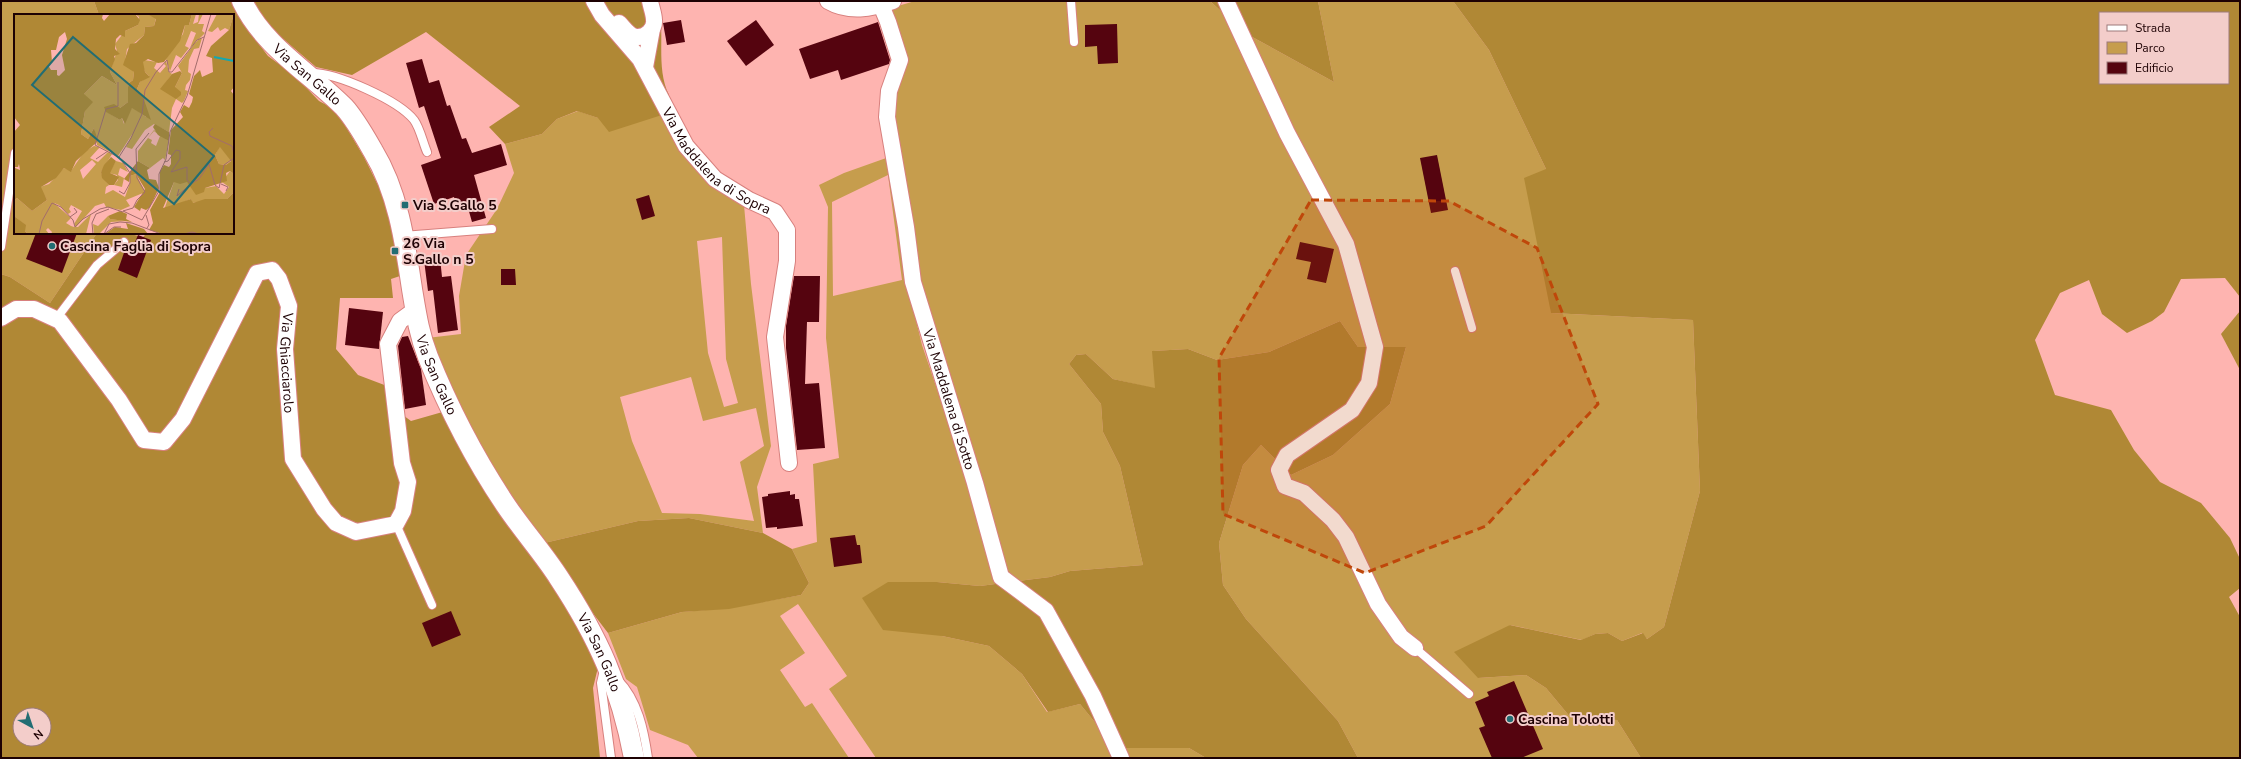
<svg xmlns="http://www.w3.org/2000/svg" width="2241" height="759" viewBox="0 0 2241 759" font-family="'Nunito Sans',sans-serif">
<rect width="100%" height="100%" fill="#feb4b0"/>
<g fill="#c69d4d" fill-rule="evenodd">
<polygon points="1,1 94,1 99,15 15,15 15,233 97,233 50,303 10,277 1,274"/>
<path d="M915,1h295l35,32 89,49 -16,-81h135l36,49 57,119 5,144 142,7 7,171 -36,136 -17,12 -5,-6 -20,8 -14,-8 -13,1 -13,6 -72,-15 -32,53 48,-3 20,13 25,30 46,2 24,38h-283l-20,-37 -92,-102 -23,-34 -4,-42 24,-78 18,-20 30,30 42,-20 57,-51 16,-57h-48l-18,-26 -71,31 -52,8 -29,-11 -35,2 3,38 -43,-10 -27,-25 -10,1 -7,9 32,40 2,28 17,34 23,99 -73,6 -20,6 -70,9 -43,-4h-49l54,54 47,10 33,28 25,38 33,-8 36,44h73l17,10h-330l-47,-69 18,-13 -49,-72 -18,12 25,37 -25,17 25,37 7,-4 37,55h-151l-10,-13 -38,-15 -13,-43 -11,-8 -18,-46 74,-21 47,-4 72,-13 8,-12 -17,-34 25,-7 -4,-78 26,-6 -13,-120 2,-131 -9,-22 25,-12 45,-16 19,130 14,58 79,232 -81,-299 -27,-171 -2,-99zM888,175l14,105 -69,16 -1,-94z"/>
<path d="M578,111l20,7 67,-4 79,91 7,79 20,162 -14,41 6,46 -74,-15 -51,3 -98,23 -49,-66 -64,-140 34,-4 -2,-38 7,-41 31,-46 17,-36 -9,-29 37,-10 15,-15zM722,237l4,122 12,44 -14,4 -16,-54 -11,-112zM691,377l12,44 53,-13 8,38 -24,16 14,59 -54,-7 -38,-1 -30,-72 -12,-44z"/>
</g>
<g fill="#b08835" fill-rule="evenodd">
<path d="M94,1h137l11,21 26,34 27,20 24,25 17,9 28,47 18,36 12,37 6,46 -9,3 2,19h-53l-4,51 22,26 29,11 9,24 15,11 35,-10 154,248 -7,29 7,70h-599v-484l9,3 40,26 47,-70h29l17,4 4,-4h86v-218h-134zM20,715h24v24h-24z"/>
<path d="M254,1h404c8,30 -3,66 11,94l-11,6 7,13 -56,18 -11,-14 -21,-7 -20,8 -15,15 -37,10 -16,-17 31,-21 -94,-74 -74,43 -36,-8 -49,-42z"/>
<polygon points="1210,1 1318,1 1334,82 1245,33"/>
<path d="M1453,1h787v296l-15,-19 -44,1 -17,33 -12,9 -25,12 -25,-19 -13,-34 -29,13 -25,47 20,55 56,15 23,40 26,32 41,21 29,35 10,21v29l-11,9 11,20v141h-599l-24,-38 -46,-2 -25,-30 -20,-13 -48,3 -24,-26 56,-27 71,15 14,-6 13,-1 14,8 21,-8 4,6 17,-12 36,-136 -7,-171 -142,-7 -27,-135 22,-9 -57,-119zM2100,13h128v70h-128z"/>
<polygon points="2240,311 2240,370 2221,334"/>
<polygon points="1340,321 1358,347 1406,347 1390,404 1333,455 1291,475 1261,445 1243,465 1219,543 1223,585 1246,619 1338,721 1358,758 1206,758 1189,748 1116,748 1080,704 1048,712 1022,674 989,646 942,636 883,630 862,598 888,582 937,582 980,586 1050,577 1070,571 1143,565 1120,466 1103,432 1101,404 1069,364 1076,355 1086,354 1113,379 1155,388 1152,351 1188,349 1217,360 1269,352"/>
<polygon points="689,518 763,533 792,549 809,583 801,595 729,609 682,612 608,633 540,544 638,521"/>
</g>
<g fill="#55040f">
<polygon points="681,20 685,42 667,45 663,23"/>
<polygon points="756,20 774,45 746,66 727,41"/>
<polygon points="878,22 890,60 889,64 841,80 838,70 810,79 799,49"/>
<polygon points="1117,24 1118,63 1098,64 1097,46 1085,47 1085,25"/>
<polygon points="422,59 429,83 439,80 447,106 450,105 462,139 466,138 472,153 501,144 507,165 474,175 486,218 472,222 468,208 458,211 454,197 434,204 421,165 441,158 424,106 419,108 406,63"/>
<polygon points="1437,155 1448,210 1431,213 1420,158"/>
<polygon points="649,195 655,216 642,220 636,199"/>
<polygon points="36,233 77,233 62,273 26,259"/>
<polygon points="138,235 151,240 137,278 118,270 126,247 132,249"/>
<polygon points="1300,242 1334,249 1326,283 1307,279 1311,262 1296,259"/>
<polygon points="440,258 442,277 451,276 458,330 438,333 433,290 428,291 424,260"/>
<polygon points="501,269 515,269 516,285 501,285"/>
<polygon points="794,276 820,276 819,322 807,322 805,384 819,383 825,448 797,450 786,348 786,326"/>
<polygon points="349,308 383,312 379,349 345,345"/>
<polygon points="408,336 421,369 426,405 405,409 398,346 402,337"/>
<polygon points="790,491 790,495 795,494 795,499 799,499 803,526 777,529 777,527 766,528 762,497 768,496 768,494"/>
<polygon points="855,535 857,545 860,545 862,563 834,567 830,538"/>
<polygon points="451,611 461,635 432,647 422,623"/>
<polygon points="1514,681 1543,749 1521,758 1492,758 1479,728 1485,726 1475,702 1489,696 1487,692"/>
</g>
<g fill="none" stroke-linecap="round" stroke-linejoin="round">
<defs>
<g id="service">
<polyline points="1071,1 1074,42"/>
<path d="M312,73c25,0 86,27 102,47 6,8 9,23 13,32"/>
<polyline points="403,236 492,229"/>
<polyline points="1,247 15,153"/>
<polyline points="1455,271 1472,328"/>
<polyline points="56,319 97,265 124,242"/>
<polyline points="396,524 432,605"/>
<polyline points="1415,648 1469,694"/>
<polyline points="604,670 601,683 611,758"/>
<path d="M618,680c20,20 26,51 30,78"/>
</g>
<g id="minor">
<path id="s1" d="M594,1l8,14 38,44 46,87 29,33 34,21 26,12 12,18v31l-12,76 14,126"/>
<path d="M828,1c21,12 43,8 65,0"/>
<polyline points="1226,1 1287,133 1346,244 1375,347 1369,383 1352,410 1287,455 1279,470 1285,486 1304,493 1333,520 1346,537 1378,604 1401,637 1415,648"/>
<path id="s2" d="M881,5l7,17 12,38 -11,31 -2,26 19,110 7,55 62,201 26,94 45,34 47,85 28,62"/>
<path d="M619,23c5,5 10,13 17,14 10,1 19,-8 18,-17 0,-6 -3,-13 -4,-19"/>
<polyline points="645,67 652,29"/>
<path id="s3" d="M1,318l15,-9h18l26,12 59,79 25,40 20,2 19,-23 74,-146 15,-3 7,9 10,27 -4,43 8,110 31,50 12,14 20,9 40,-8 7,-13 5,-29 -6,-19 -14,-119 12,-23 15,-11"/>
</g>
<g id="tertiary">
<path id="s4" d="M242,1c22,46 67,71 102,106 11,12 21,30 29,44 25,41 32,91 39,138 4,24 7,45 16,68 21,52 48,104 79,150 17,25 36,46 52,71 39,59 62,110 75,180"/>
</g>
</defs>
<use href="#service" stroke="#d8807e" stroke-width="10"/>
<use href="#minor" stroke="#d8807e" stroke-width="18"/>
<use href="#tertiary" stroke="#d8807e" stroke-width="22"/>
<use href="#service" stroke="#fff" stroke-width="8"/>
<use href="#minor" stroke="#fff" stroke-width="16"/>
<use href="#tertiary" stroke="#fff" stroke-width="20"/>
</g>
<path fill="#bf470a" fill-opacity="0.2" stroke="#bf470a" stroke-width="3" stroke-dasharray="8 5" stroke-linejoin="round" d="M1311,200l138,1 88,47 61,156 -112,122 -121,47 -142,-59 -4,-156z"/>
<g fill="#226d73" stroke="#f3cdca" stroke-width="1.5">
<rect x="401" y="201" width="8" height="8" rx="2"/>
<circle cx="52" cy="246" r="4"/>
<rect x="391" y="247" width="8" height="8" rx="2"/>
<circle cx="1510" cy="719" r="4"/>
</g>
<g text-anchor="middle" stroke-width="4" stroke-linejoin="round" paint-order="stroke">
<g font-size="14" fill="#1d0103" stroke="#f3cdca">
<text dy="5" stroke="none"><textPath href="#s4" startOffset="99">Via San Gallo</textPath></text>
<text dy="5" stroke="none"><textPath href="#s1" startOffset="205">Via Maddalena di Sopra</textPath></text>
<text dy="5" stroke="none"><textPath href="#s3" startOffset="536">Via Ghiacciarolo</textPath></text>
<text dy="5" stroke="none"><textPath href="#s4" startOffset="435">Via San Gallo</textPath></text>
<text dy="5" stroke="none"><textPath href="#s2" startOffset="407">Via Maddalena di Sotto</textPath></text>
<text dy="5" stroke="none"><textPath href="#s4" startOffset="758">Via San Gallo</textPath></text>
</g>
<g font-size="14" font-weight="bold" fill="#1d0103" stroke="#f3cdca" text-anchor="start">
<text x="413" y="210">Via S.Gallo 5</text>
<text x="403" y="248">26 Via<tspan x="403" dy="16">S.Gallo n 5</tspan></text>
<text x="60" y="251">Cascina Faglia di Sopra</text>
<text x="1518" y="724">Cascina Tolotti</text>
</g>
</g>
<g transform="translate(14 14)">
<rect width="220" height="220" fill="#feb4b0"/>
<path d="M121,0h12l9,4 -2,8 -9,1 -1,8 -17,14 -2,12 9,11 -1,8 -4,3 -1,4v15l-8,6 -13,2v2l13,8 2,-2 2,6 8,-17 14,10 2,-3 -11,-25 3,-7 9,-6 -4,-4 -3,-8 2,-4 13,2 -3,6 6,5 6,-7 -2,-2 2,-3 3,11 3,2 -11,15 14,-2 7,-14 -4,-7 19,-26 5,-2 -3,10 -5,1 -5,11 -1,12 3,2 -1,6 -4,5 -1,5 3,1 -4,10 -2,2 -6,-4 -4,9 -3,24 -15,-8 -9,6 -13,19 -6,-2 7,-14 -15,23 -21,-11 -3,-17 -6,11 -7,-5 4,-23 -1,-17 18,-18 15,9 -7,-13 7,-21 -2,-7 10,-13 13,-6 1,-8zM178,0h4l-3,10 5,-2 1,-8h4l-5,10h6l-2,7 3,2 -15,15 6,-15 -5,-2 -6,15 4,2 -8,10 -5,-3 -6,16 -4,-12 17,-25 2,-9h4zM203,0h17l-5,16 -4,-2 -5,3 -2,-4 -6,5 -4,-1zM140,116l15,11 -4,19 -2,-2 -13,10 -12,-7v-10zM140,117l6,5 -4,10 -5,-3 1,-3 -4,-2zM80,132l6,1 -10,11 8,4 10,-10 4,2 -11,18 2,6 6,7 -3,2 -1,7 8,-4 12,7 5,-14v-7l6,-2 8,16 -1,3 -17,7 4,6 -9,4 -15,-3 -2,-4 -9,3 -19,21 -2,-3 8,-13 -11,-6 -2,4 2,3 -3,2 -9,-9 -5,-2 17,15 -5,5 5,3 3,1h4l13,-13 -5,20h-35l1,-2 -4,-4 -2,2 3,4h-21l-3,-3v-6l-11,-9v-16l3,-2 15,13 15,-11 -7,-13 9,-3 15,-16 7,3 13,-19zM78,146l4,4 -13,15 -3,-9zM206,132l11,14 -5,5 -7,-1 -4,-9zM102,147l7,2 5,9 -8,-4 -2,7 6,3 -2,9 -8,-2 4,-5 -1,-5 -8,-2zM216,157l4,3v18l-7,7 -35,4 -1,-4 -27,11 10,-28h13l18,6 11,-2 8,8 5,-7 -7,-5zM94,202l2,3 16,2 -15,1 -12,12h-5l-1,-10 5,2z" fill="#c69d4d" fill-rule="evenodd"/>
<path d="M0,0h89l-1,4 2,3 6,-7h25l5,6 -2,5 -13,6v6l-5,-2 -4,4 -1,10 5,5 -6,2 1,3 -5,13 7,13 -15,-9 -18,18 9,8 -8,9 -4,23 7,5 6,-11 4,13 -22,20 -5,11 -7,-4 -8,10 -15,9 6,13 -15,11 -15,-13 -3,2 1,-32 5,2 -1,-6 -1,3h-4v-35l6,-7 -6,-8zM51,18l2,7 -5,16 3,15 -6,6 -2,-1v-5h-6l-3,-5 4,-3 -1,-12h5l3,-13zM133,0h45l-3,11h-4l-5,16 -16,21 -6,1 -10,-4 -5,3 2,10 5,5 -10,5 -3,7 6,8 8,23 -19,-12 -7,16 -3,-6 -2,2 -14,-8 -2,-5 10,-3 6,4 8,-6v-15l1,-4 4,-3 1,-8 -11,-7 7,-21 6,-1 8,-8 1,-8 9,-1 2,-7zM220,0v73l-3,4 3,4v79l-4,-3 -4,2 1,8 -22,7 -1,4 -8,3 -9,-13 -7,2 -6,-2 -11,26 28,-9 2,4 12,-4h22l7,-7v42h-71l-14,-4 4,-7 -3,-13 10,-18v-21l4,-6 5,2 2,-3v-9l-3,-1 3,-24 12,-13 -3,-5 4,-7 5,3 3,-6 1,-5 -4,-3 5,-18 6,-6 2,7 11,-5 -1,-14 -6,-2 5,-10 18,-16zM206,133l11,14 -5,4 -7,-1 -4,-9zM166,57l2,2 -7,14 6,5v3l-5,4 -16,-10 12,-15zM141,110l14,8v9l-11,-6 -5,-8zM97,143l5,4 -6,12 9,4 -5,8h-5l-7,-7 -1,-6 3,-7zM124,147l12,7 -3,2 2,9 7,1 3,8 -9,19 -4,3 -5,-2 -1,3 -6,-4 11,-18 -9,-15 -6,2 -1,6 -5,-3zM106,197l7,3 -1,5 6,3 -22,-3 -2,-3zM0,202l12,9 -1,6 3,3h-14zM112,209l18,6 4,5h-43l10,-7 13,2z" fill="#b08835" fill-rule="evenodd"/>
<path fill="none" stroke="#14a7b1" stroke-width="2" d="M200,43l20,4"/>
<path fill="none" stroke="#a46c6b" stroke-width="1" d="M104,68v24l-12,3 -11,36 25,13 10,15 4,-6 2,3M199,114l-4,4 1,4 22,10 2,8M135,119l-13,16 1,29 8,14 -8,8 -4,8 -10,3 19,9 17,-29v-17l7,-15 4,-27 17,-36 24,-82M105,143l12,-19 11,-24 3,-24 11,-18 11,-12 2,12h3l25,-32 7,-3M82,145l12,-8M150,148l4,-1 8,-11 4,1v8l-9,13 16,-5v13l4,4 8,-5 10,-15 6,21 4,3 5,-23 10,-7M207,170l7,3 -2,4M165,175l-2,7 14,-12M105,177l5,3 6,-11v-10M132,201l3,10 -2,3M56,203l7,-5 -3,-4M25,220l3,-13 10,-18 9,4 12,13 2,7 8,-8 17,-10 8,-2 15,5M79,220l-1,-11 4,-9 13,-5M90,220l5,-10 11,-2 12,1 29,11M90,220l10,-7h7M170,220l8,-2 7,2"/>
<path fill="#226d73" fill-opacity="0.15" stroke="#226d73" stroke-width="2" d="M59,23l141,119 -40,48 -142,-119z"/>
<rect width="220" height="220" fill="none" stroke="#1d0103" stroke-width="2"/>
</g>
<rect width="2241" height="759" fill="none" stroke="#1d0103" stroke-width="4"/>
<rect x="2099" y="12" width="130" height="72" fill="#f3cdca" stroke="#9d7b7a"/>
<rect x="2107" y="25" width="20" height="6" fill="#ffffff" stroke="#9d7b7a"/>
<text x="2135" y="32" font-size="12" fill="#1d0103">Strada</text>
<rect x="2107" y="42" width="20" height="12" fill="#c69d4d" stroke="#9d7b7a"/>
<text x="2135" y="52" font-size="12" fill="#1d0103">Parco</text>
<rect x="2107" y="62" width="20" height="12" fill="#55040f" stroke="#9d7b7a"/>
<text x="2135" y="72" font-size="12" fill="#1d0103">Edificio</text>
<g transform="translate(32 727) rotate(140)"><circle r="19" fill="#f3cdca" stroke="#9d7b7a"/>
<path d="M0-3L7 15L0 10L-7 15Z" fill="#226d73"/>
<text y="-6" font-size="11" font-weight="bold" text-anchor="middle" fill="#1d0103">N</text>
</g>
</svg>
